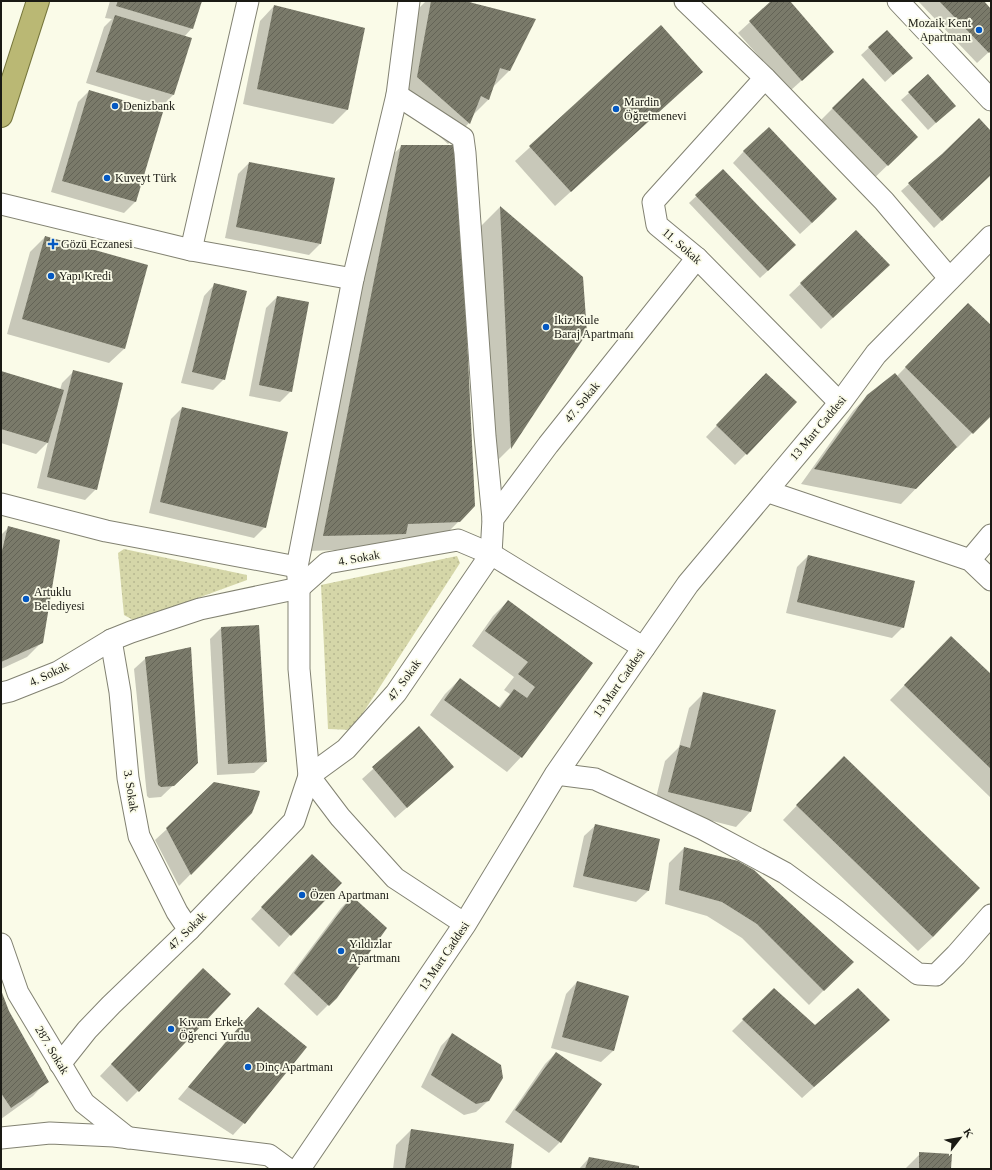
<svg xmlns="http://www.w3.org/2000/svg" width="992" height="1170" viewBox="0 0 992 1170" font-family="'Times New Roman',serif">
<defs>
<pattern id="green-dots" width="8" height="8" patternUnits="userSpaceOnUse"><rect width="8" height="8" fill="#d5d6a8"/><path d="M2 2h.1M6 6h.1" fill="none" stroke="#b6b790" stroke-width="1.8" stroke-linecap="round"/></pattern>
<pattern id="building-hatch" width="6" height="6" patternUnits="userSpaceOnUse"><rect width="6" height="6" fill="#7a7a6a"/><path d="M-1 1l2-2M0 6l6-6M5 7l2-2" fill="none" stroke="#636356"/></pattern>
</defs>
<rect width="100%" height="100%" fill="#fafbe8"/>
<g fill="url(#green-dots)">
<polygon points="124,549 247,575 247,580 135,621 124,615 118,553"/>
<polygon points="457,556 460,563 352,730 328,729 321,585"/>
</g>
<g fill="#0003">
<polygon points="110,1 201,1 192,28 184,37 173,95 162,106 86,83 104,27 112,19 105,18"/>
<polygon points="426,1 473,1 471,3 509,71 492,88 488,100 472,116 469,123 448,144 397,98 412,15"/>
<polygon points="773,1 788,1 833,52 790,91 738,33"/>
<polygon points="918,1 982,1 991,10 991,50 977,63"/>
<polygon points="274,6 347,110 333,124 243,104 260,21"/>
<polygon points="661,27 687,86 555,206 515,161"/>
<polygon points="887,31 904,65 885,82 861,55"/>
<polygon points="89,91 162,113 135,202 124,213 51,192 78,102"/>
<polygon points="909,93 947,113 928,130 901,100"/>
<polygon points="833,108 896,157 866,186 812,129"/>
<polygon points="991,132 991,174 934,228 901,191 942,155"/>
<polygon points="402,146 459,521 444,536 401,538 390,548 309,551 387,160"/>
<polygon points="744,151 825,211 800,234 733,163"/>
<polygon points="249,163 321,243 309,255 225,238 238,174"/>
<polygon points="723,171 787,253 760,278 689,203"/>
<polygon points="500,207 586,333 510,448 490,468 480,227"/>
<polygon points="856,231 877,276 821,329 789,295"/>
<polygon points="45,237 124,349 109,363 7,334 30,252"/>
<polygon points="215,284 224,379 213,390 181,383 204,296"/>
<polygon points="277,297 291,391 280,402 249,396 266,308"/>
<polygon points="968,304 991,327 991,414 957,448 956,447 901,504 801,484 853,411 868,395 897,376"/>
<polygon points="74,371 96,489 85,500 37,488 48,442 36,454 1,443 1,372 60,390 62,383"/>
<polygon points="755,385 746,454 735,465 706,437"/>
<polygon points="182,408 265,527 254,538 149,513 171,419"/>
<polygon points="8,528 42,642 27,657 1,669 1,535"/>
<polygon points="808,556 903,627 892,638 786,613 797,567"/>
<polygon points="508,601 591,663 521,757 507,772 430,715 445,694 460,679 498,708 510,694 504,690 514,677 472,646 493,616"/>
<polygon points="221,628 266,762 254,773 217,775 210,639"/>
<polygon points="937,652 991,675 991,798 890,700"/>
<polygon points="146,658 185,774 161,797 149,798 147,796 134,669"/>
<polygon points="704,693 775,711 750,812 736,827 654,806 665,761 679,747 689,708"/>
<polygon points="419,728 453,767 395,818 362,779"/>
<polygon points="829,772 933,937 918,951 783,820"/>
<polygon points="251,812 179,886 155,840 167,829"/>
<polygon points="596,825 659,839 648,891 636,902 573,887 584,836"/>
<polygon points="684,848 852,962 809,1005 742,938 707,916 665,904 669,863"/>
<polygon points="301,866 290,935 279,947 251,919"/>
<polygon points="352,897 328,1005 317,1016 284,984 341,908"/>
<polygon points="191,980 138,1091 127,1102 100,1076"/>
<polygon points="577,982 628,996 613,1051 601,1062 551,1048 566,994"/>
<polygon points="774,989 815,1026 888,1020 802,1098 732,1031"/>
<polygon points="1,993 8,1011 47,1081 33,1096 1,1119"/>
<polygon points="452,1034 488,1101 476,1112 464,1115 421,1087 441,1046"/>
<polygon points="219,1050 244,1123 233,1135 178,1099"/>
<polygon points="556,1053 560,1142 549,1153 505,1122 545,1064"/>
<polygon points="411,1130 510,1169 393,1169 396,1145"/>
<polygon points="920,1154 950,1169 905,1169"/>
<polygon points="589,1158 638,1169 579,1169"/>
</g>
<g fill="url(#building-hatch)">
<polygon points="118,1 202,1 193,29 116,6"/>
<polygon points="431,1 465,1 536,19 510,71 500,68 489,100 481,96 470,124 417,77"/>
<polygon points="771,1 790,1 834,52 802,81 749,21"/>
<polygon points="939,1 984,1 991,9 991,51 989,53"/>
<polygon points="274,5 365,28 348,110 257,89"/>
<polygon points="115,15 192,38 174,95 96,72"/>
<polygon points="661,25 703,72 571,192 529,146"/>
<polygon points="887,30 913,58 893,75 868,47"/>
<polygon points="928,74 956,106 936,123 908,92"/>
<polygon points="863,78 918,137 888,166 832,108"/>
<polygon points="89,90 163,112 136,202 62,181"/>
<polygon points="979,118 991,131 991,175 942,221 908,183 942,154"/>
<polygon points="769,127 837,199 812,223 743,151"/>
<polygon points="401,145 458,145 475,506 460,522 408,524 406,534 323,536"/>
<polygon points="249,162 335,178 321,244 236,227"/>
<polygon points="723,169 796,245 768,271 695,195"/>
<polygon points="500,206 583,277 587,333 511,449"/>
<polygon points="856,230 890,265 833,318 800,283"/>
<polygon points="45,236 148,265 125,349 22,319"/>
<polygon points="214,283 247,291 225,380 192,372"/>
<polygon points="277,296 309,302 292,392 259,385"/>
<polygon points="968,303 991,325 991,416 973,434 905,367"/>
<polygon points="73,370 123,383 97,490 47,477"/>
<polygon points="1,371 64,390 48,443 1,429"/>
<polygon points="766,373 797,402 747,455 716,425"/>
<polygon points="895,373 957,447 916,489 814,469 867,395"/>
<polygon points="182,407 288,432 266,528 160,502"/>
<polygon points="8,526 60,540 43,643 1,662 1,555"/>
<polygon points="808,555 915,581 904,628 797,602"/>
<polygon points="508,600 593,663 522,758 444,700 460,678 500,708 514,689 527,698 535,687 518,674 528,662 485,631"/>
<polygon points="259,625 267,762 228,764 221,627"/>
<polygon points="951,636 991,674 991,769 904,685"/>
<polygon points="191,647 198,763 174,786 161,787 158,785 145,657"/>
<polygon points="703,692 776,710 751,812 668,792 680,745 690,748"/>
<polygon points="419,726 454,767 407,808 372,767"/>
<polygon points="844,756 980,888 933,937 796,805"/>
<polygon points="214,782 260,791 259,795 252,813 191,875 166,828"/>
<polygon points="595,824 660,839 649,891 583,876"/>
<polygon points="684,847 738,861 754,870 854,962 824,991 757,924 722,902 679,890"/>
<polygon points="312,854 342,883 291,936 261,907"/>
<polygon points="352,896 387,928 337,998 329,1006 294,973"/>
<polygon points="203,968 231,994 139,1092 111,1064"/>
<polygon points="577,981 629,996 614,1051 562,1037"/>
<polygon points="774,988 815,1025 858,988 890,1020 814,1087 742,1019"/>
<polygon points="1,990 9,1011 49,1082 11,1108 1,1093"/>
<polygon points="258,1007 307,1047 245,1124 188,1087 230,1037"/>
<polygon points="452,1033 501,1065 503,1078 489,1101 476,1104 431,1075"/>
<polygon points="556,1052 602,1084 561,1143 515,1110"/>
<polygon points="411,1129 514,1144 511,1169 405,1169"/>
<polygon points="919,1152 952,1154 951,1169 919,1169"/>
<polygon points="589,1157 639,1166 639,1169 585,1169"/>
</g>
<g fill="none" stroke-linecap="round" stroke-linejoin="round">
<defs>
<g id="minor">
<polyline points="409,1 397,95 353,279 297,567 299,588 299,669 309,776 340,817 395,878 465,924"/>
<polyline points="685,1 765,78 884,201 950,279"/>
<polyline points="898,1 991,100"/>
<polyline points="765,78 653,202 657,225 697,258 840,403"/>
<polyline points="397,95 463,138 465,153 485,436 493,519"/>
<polyline points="1,204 191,250 353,279"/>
<polyline points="191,250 248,1"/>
<polyline points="766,491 970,560 991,580"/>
<polyline points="1,504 106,531 297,567"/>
<polyline points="970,560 991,535"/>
<polyline points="111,640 120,692 128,778 139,836 177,912 189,930"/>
<polyline points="1,693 10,691 58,672 111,640 131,632 200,609 299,588 327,563 458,540 491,554 644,648"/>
<polyline points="556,774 595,779 703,829 785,873 837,911 918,974 936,975 956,955 991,915"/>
<polyline points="1,944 18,993 84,1103 128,1138"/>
<polyline points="60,1064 87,1030 111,1005 189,930 294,821 309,776 346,749 396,693 491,554 493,519 548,445 697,258"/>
<polyline points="1,1138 50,1133 114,1136 269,1155 288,1169"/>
</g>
<polyline id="tertiary" points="299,1169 465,924 556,774 688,584 840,403 876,354 991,237"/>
<polyline id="trunk" points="1,116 38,1"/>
</defs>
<use href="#minor" stroke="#828272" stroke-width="23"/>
<use href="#tertiary" stroke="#828272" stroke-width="24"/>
<use href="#trunk" stroke="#76763c" stroke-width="24"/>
<use href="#minor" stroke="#fff" stroke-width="21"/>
<use href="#tertiary" stroke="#fff" stroke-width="22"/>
<use href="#trunk" stroke="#bab874" stroke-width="22"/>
</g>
<g fill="#0458c2" stroke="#fafbe8" stroke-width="1.5">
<circle cx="979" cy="30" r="4"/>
<circle cx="115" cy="106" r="4"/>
<circle cx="616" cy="109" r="4"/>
<circle cx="107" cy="178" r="4"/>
<path d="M51 238h4v4h4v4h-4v4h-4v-4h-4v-4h4z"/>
<circle cx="51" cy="276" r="4"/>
<circle cx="546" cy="327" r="4"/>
<circle cx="26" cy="599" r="4"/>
<circle cx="302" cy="895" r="4"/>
<circle cx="341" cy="951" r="4"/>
<circle cx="171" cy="1029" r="4"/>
<circle cx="248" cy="1067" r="4"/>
</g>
<g text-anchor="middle" stroke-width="3.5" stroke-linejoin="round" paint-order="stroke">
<g font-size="12" fill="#1a1a14" stroke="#fafbe8" text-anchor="start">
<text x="971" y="27" text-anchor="end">Mozaik Kent<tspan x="971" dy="14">Apartmanı</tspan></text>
<text x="624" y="106">Mardin<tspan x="624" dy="14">Öğretmenevi</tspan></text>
<text x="123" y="110">Denizbank</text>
<text x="115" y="182">Kuveyt Türk</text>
<text x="61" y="248">Gözü Eczanesi</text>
<text x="59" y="280">Yapı Kredi</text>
<text x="554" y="324">İkiz Kule<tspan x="554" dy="14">Baraj Apartmanı</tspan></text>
<text x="34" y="596">Artuklu<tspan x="34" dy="14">Belediyesi</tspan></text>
<text x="310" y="899">Özen Apartmanı</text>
<text x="349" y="948">Yıldızlar<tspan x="349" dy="14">Apartmanı</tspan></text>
<text x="179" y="1026">Kıvam Erkek<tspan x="179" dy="14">Öğrenci Yurdu</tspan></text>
<text x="256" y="1071">Dinç Apartmanı</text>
</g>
<g font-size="12" fill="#1a1a14" stroke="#fafbe8">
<text transform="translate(682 246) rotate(41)" y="4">11. Sokak</text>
<text transform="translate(582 402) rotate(-51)" y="4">47. Sokak</text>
<text transform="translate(818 428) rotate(-50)" y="4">13 Mart Caddesi</text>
<text transform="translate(359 558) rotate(-10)" y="4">4. Sokak</text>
<text transform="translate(49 674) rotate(-25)" y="4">4. Sokak</text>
<text transform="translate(404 680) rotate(-54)" y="4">47. Sokak</text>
<text transform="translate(619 683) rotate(-55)" y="4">13 Mart Caddesi</text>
<text transform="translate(131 791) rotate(81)" y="4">3. Sokak</text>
<text transform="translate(187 931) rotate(-45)" y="4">47. Sokak</text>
<text transform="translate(444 956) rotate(-56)" y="4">13 Mart Caddesi</text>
<text transform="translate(52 1050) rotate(59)" y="4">287. Sokak</text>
</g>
</g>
<rect width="992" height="1170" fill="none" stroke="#1a1a14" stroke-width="4"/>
<g transform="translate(960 1138) rotate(59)" stroke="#fafbe8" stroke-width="3" paint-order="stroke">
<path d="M0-3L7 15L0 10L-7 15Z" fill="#1a1a14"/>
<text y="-6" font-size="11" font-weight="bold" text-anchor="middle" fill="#1a1a14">K</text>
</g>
</svg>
